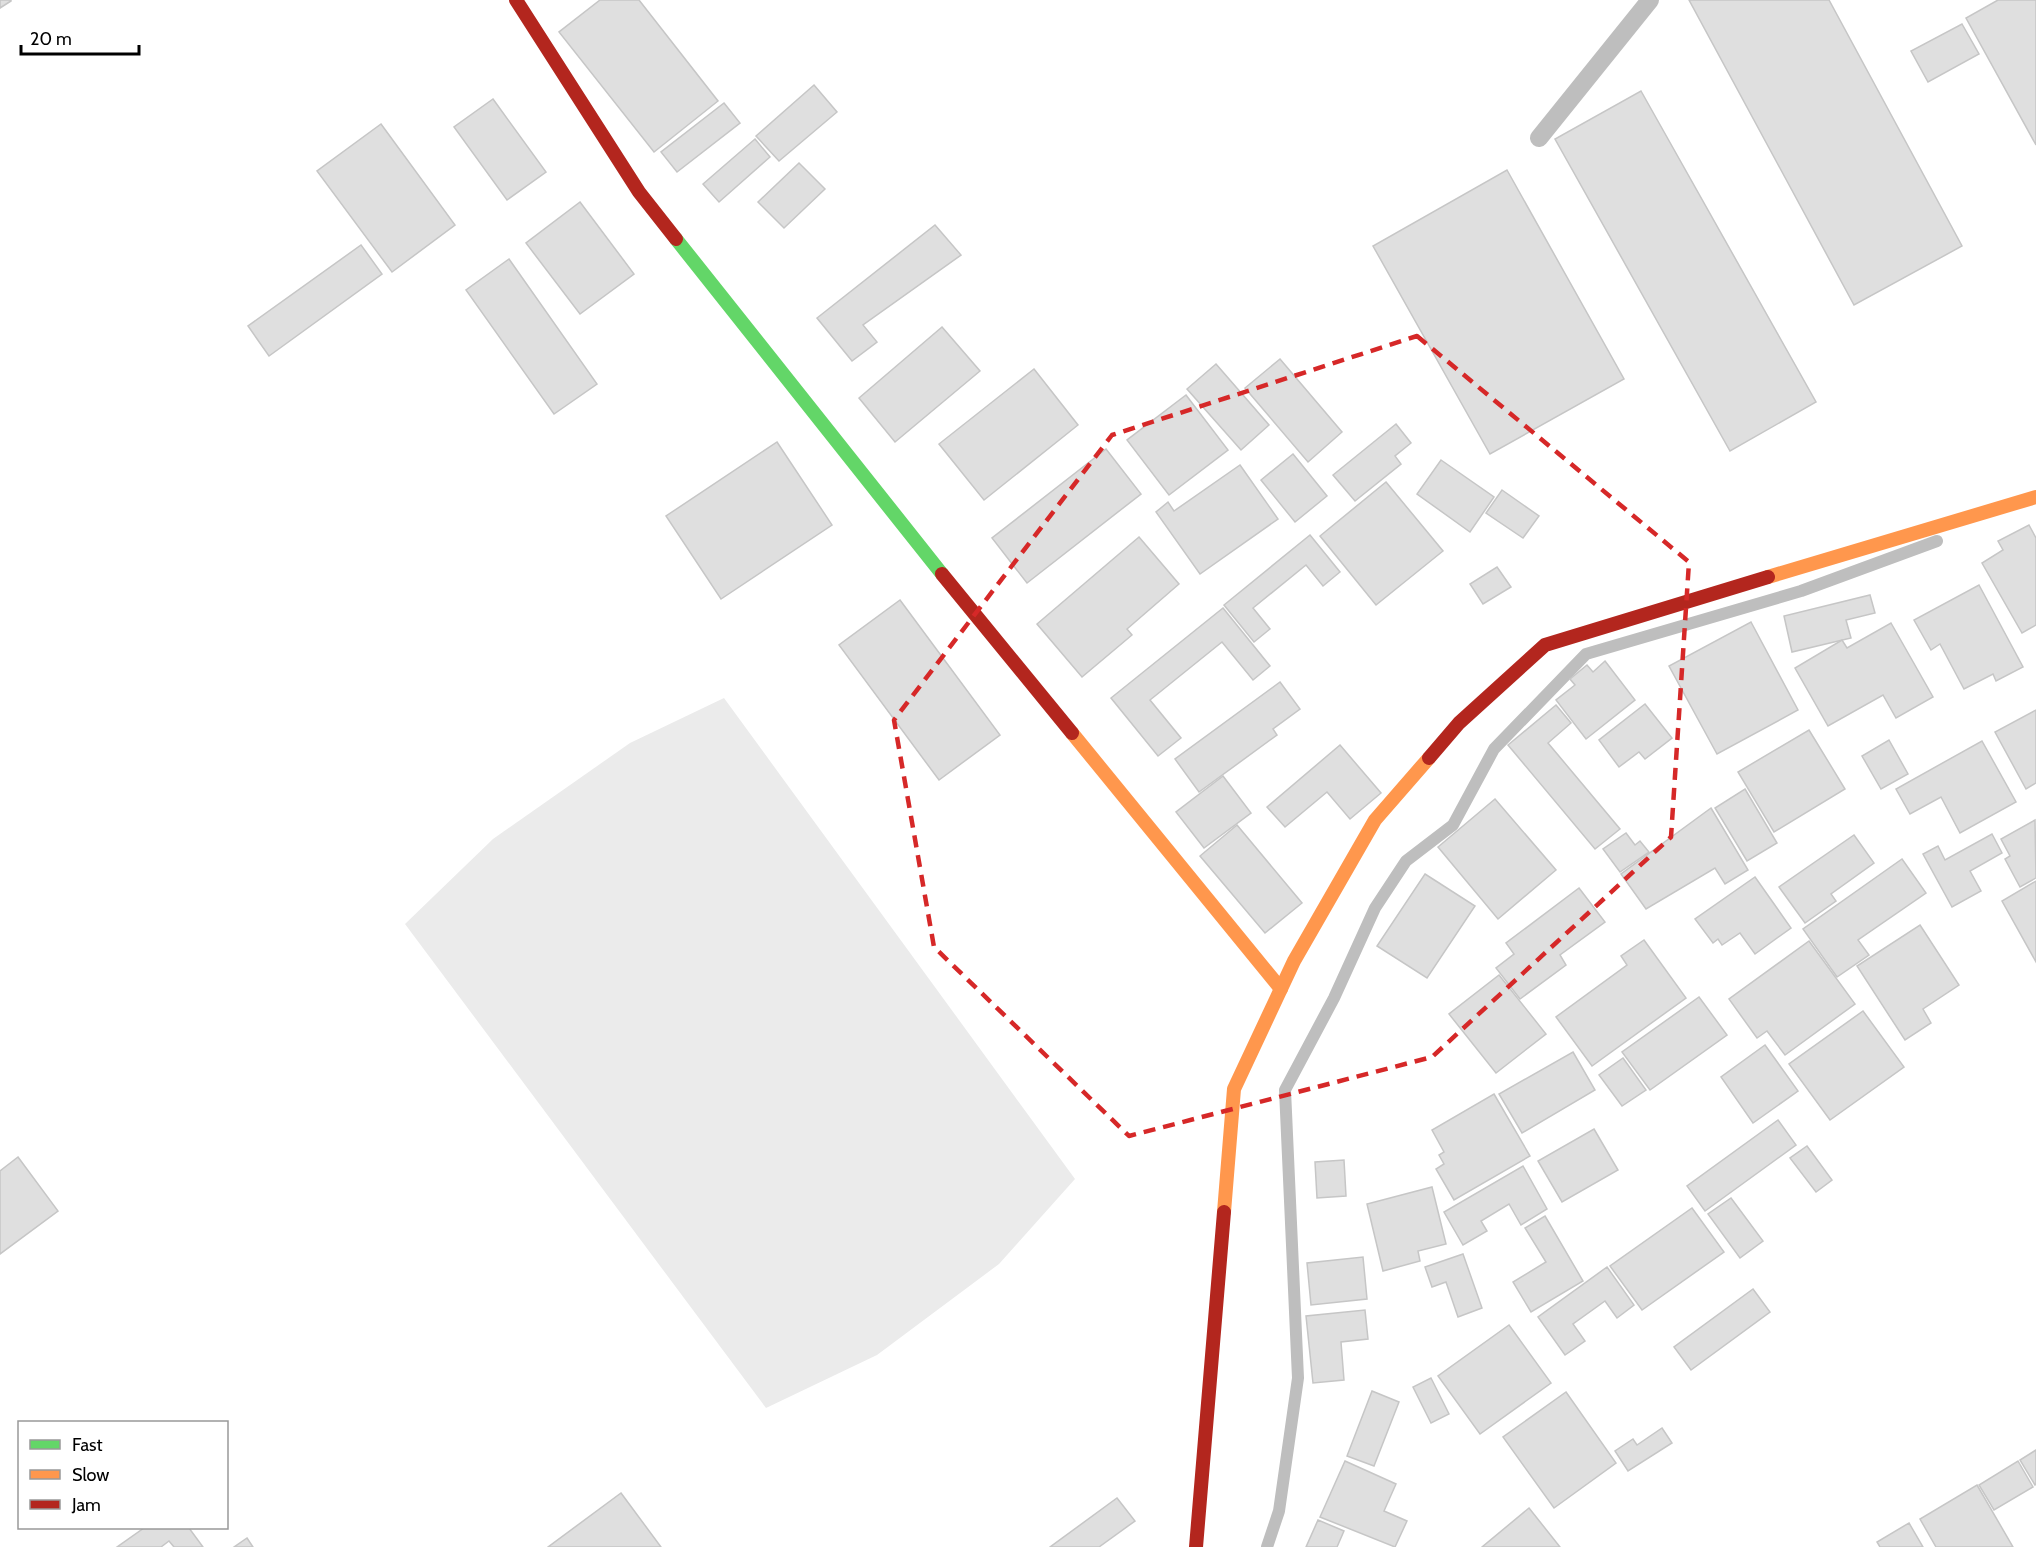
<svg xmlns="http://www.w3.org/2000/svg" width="2036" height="1547" viewBox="0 0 2036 1547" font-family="Cabin,sans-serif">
<rect width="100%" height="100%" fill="#fff"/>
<polygon fill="#ebebeb" points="724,698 1075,1179 999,1264 877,1355 766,1408 405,924 493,839 630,743"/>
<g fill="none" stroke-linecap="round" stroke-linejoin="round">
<polyline stroke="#bebebe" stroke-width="12" points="1267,1547 1279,1511 1298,1378 1285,1090 1334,998 1375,908 1406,861 1453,825 1494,749 1586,654 1801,591 1937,541"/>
</g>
<g fill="#dfdfdf" stroke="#c6c6c6" stroke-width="1.5">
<polygon points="0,0 11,0 11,1 0,8"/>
<polygon points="600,0 639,0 718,101 654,152 559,32"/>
<polygon points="1689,0 1829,0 1962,246 1854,305"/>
<polygon points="1998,0 2036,0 2036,145 1966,18"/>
<polygon points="1962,24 1979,54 1928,82 1911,51"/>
<polygon points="814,85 837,112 779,161 756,136"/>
<polygon points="1641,91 1816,402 1730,451 1555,139"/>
<polygon points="493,99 546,172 507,200 454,127"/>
<polygon points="724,103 740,123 677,172 661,152"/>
<polygon points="381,124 455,225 392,272 317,171"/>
<polygon points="755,139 770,157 719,202 703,184"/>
<polygon points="799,163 825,189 784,228 758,202"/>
<polygon points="1507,170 1624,379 1490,454 1373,246"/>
<polygon points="580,202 634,274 580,314 526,243"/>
<polygon points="935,225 961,255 863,325 877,342 852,361 817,318"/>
<polygon points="361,245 382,274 269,356 248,326"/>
<polygon points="509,259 597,384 554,414 466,290"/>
<polygon points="942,327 980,371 895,442 859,398"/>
<polygon points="1280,359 1342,432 1308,462 1245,388"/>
<polygon points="1216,364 1269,425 1241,450 1187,389"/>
<polygon points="1034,369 1078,425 984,500 939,444"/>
<polygon points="1186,395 1228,450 1169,495 1127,440"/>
<polygon points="1396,424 1411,443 1395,456 1401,464 1355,501 1333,475"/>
<polygon points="777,442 832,525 721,599 666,516"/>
<polygon points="1106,449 1141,494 1027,583 992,538"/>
<polygon points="1293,454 1327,496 1295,522 1261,480"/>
<polygon points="1441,460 1494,497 1470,532 1417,494"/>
<polygon points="1240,465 1278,519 1200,574 1156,512 1168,502 1174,511"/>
<polygon points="1386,482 1443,551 1376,605 1320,536"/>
<polygon points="1502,490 1539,516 1523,538 1486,513"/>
<polygon points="2029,525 2036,538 2036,625 2022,633 1982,563 2003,550 1998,541"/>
<polygon points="1310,535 1340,572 1323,586 1306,565 1253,608 1270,629 1254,642 1224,605"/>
<polygon points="1139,537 1179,584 1127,629 1132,635 1082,677 1037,624"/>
<polygon points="1497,567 1511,587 1483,604 1470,584"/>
<polygon points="1979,585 2023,667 1996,681 1993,674 1964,689 1940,644 1931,650 1914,620"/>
<polygon points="1870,595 1875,613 1846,620 1851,638 1792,652 1784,616"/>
<polygon points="900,600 1000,735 939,780 839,645"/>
<polygon points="1223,608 1270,666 1253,680 1222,642 1150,700 1181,738 1158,756 1111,698"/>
<polygon points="1751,622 1798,710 1717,754 1669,666"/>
<polygon points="1891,623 1933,697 1896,718 1883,695 1828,726 1795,668 1842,640 1847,648"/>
<polygon points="1605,661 1635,700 1586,739 1556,700 1575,685 1570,679 1587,665 1593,672"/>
<polygon points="1280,682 1300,709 1273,729 1277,735 1199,792 1175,759"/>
<polygon points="1645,704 1672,738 1645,759 1639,752 1619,767 1599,740"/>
<polygon points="1556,705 1571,723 1548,743 1620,829 1595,849 1508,745"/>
<polygon points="2036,710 2036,783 2026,789 1995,732"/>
<polygon points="1809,730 1845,789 1774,832 1738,772"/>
<polygon points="1889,740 1908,774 1881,789 1862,756"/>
<polygon points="1982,741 2016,802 1960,833 1941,797 1910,814 1896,789"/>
<polygon points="1340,745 1381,793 1350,819 1327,792 1285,827 1267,807"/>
<polygon points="1223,776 1251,813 1204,848 1176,812"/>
<polygon points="1745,789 1777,843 1747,861 1715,808"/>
<polygon points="1495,799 1556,870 1498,919 1438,847"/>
<polygon points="1711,808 1748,870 1725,884 1715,868 1646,909 1621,874"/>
<polygon points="2035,820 2036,878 2020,887 2005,859 2010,856 2001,839"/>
<polygon points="1237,825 1302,903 1265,933 1200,856"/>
<polygon points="1626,833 1635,845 1640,841 1649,852 1620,872 1603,849"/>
<polygon points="1992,834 2002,853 1970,871 1981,891 1952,907 1923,854 1938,846 1945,860"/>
<polygon points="1854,835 1874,863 1831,894 1836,901 1805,923 1779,887"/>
<polygon points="1902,859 1926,893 1858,940 1869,955 1837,977 1803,929"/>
<polygon points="1425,874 1475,906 1427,978 1377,946"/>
<polygon points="1755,877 1791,928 1755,954 1740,933 1722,945 1718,939 1713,943 1695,919"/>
<polygon points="2036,881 2036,962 2002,901"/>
<polygon points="1579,888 1605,922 1560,955 1566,965 1520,999 1496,968 1514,954 1506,943"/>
<polygon points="1920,925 1959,985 1923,1009 1931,1023 1905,1040 1857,966"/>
<polygon points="1644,940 1686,998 1592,1066 1556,1017 1627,965 1621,956"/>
<polygon points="1809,941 1855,1004 1785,1055 1767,1031 1757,1038 1729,999"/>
<polygon points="1499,975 1546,1034 1496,1073 1449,1014"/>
<polygon points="1699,997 1727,1035 1650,1090 1622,1052"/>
<polygon points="1863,1011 1904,1067 1830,1120 1789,1064"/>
<polygon points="1765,1045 1798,1091 1753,1123 1721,1077"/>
<polygon points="1573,1052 1595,1090 1522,1133 1499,1094"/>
<polygon points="1623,1058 1646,1090 1622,1106 1599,1075"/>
<polygon points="1494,1094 1530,1156 1454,1200 1436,1169 1444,1164 1439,1155 1444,1152 1432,1130"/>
<polygon points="1778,1120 1796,1145 1705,1211 1687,1186"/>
<polygon points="1594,1129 1618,1170 1562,1202 1538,1161"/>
<polygon points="1807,1146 1832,1180 1816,1192 1790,1158"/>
<polygon points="18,1157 58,1211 0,1254 0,1171"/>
<polygon points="1344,1160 1346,1196 1317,1198 1315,1162"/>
<polygon points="1523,1166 1547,1209 1521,1225 1509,1204 1481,1221 1487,1231 1463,1245 1444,1212"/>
<polygon points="1432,1187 1446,1244 1418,1251 1420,1261 1383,1271 1367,1204"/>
<polygon points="1731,1198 1763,1241 1740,1258 1708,1214"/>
<polygon points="1692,1208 1724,1252 1642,1310 1610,1266"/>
<polygon points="1545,1216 1583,1281 1531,1312 1513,1282 1546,1262 1525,1228"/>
<polygon points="1463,1254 1482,1308 1458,1317 1446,1282 1432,1287 1425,1267"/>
<polygon points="1363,1257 1367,1299 1311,1305 1307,1263"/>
<polygon points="1607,1267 1634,1305 1617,1318 1605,1301 1573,1324 1585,1341 1565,1355 1538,1317"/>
<polygon points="1753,1289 1770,1312 1691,1370 1674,1347"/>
<polygon points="1365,1310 1368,1339 1341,1342 1344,1380 1313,1383 1306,1316"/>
<polygon points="1509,1325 1551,1383 1480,1434 1438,1376"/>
<polygon points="1431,1378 1449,1414 1431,1423 1413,1387"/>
<polygon points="1372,1391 1399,1402 1374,1466 1347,1456"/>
<polygon points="1566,1392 1616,1463 1554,1508 1503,1437"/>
<polygon points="1662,1428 1672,1443 1628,1471 1615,1451 1633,1439 1637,1445"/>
<polygon points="2036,1450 2036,1484 2035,1485 2020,1460"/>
<polygon points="1345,1461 1396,1484 1384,1511 1407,1521 1395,1547 1320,1517"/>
<polygon points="2018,1461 2033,1487 1994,1510 1979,1485"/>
<polygon points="1977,1485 2013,1547 1936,1547 1920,1519"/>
<polygon points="621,1493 661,1547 548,1547"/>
<polygon points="1117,1498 1135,1521 1099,1547 1050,1547"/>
<polygon points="1529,1508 1560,1547 1482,1547"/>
<polygon points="1318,1520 1344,1531 1337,1547 1306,1547"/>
<polygon points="1909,1523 1923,1547 1880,1547 1877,1542"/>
<polygon points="144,1528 189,1528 203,1547 174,1547 169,1541 161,1547 117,1547"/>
<polygon points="247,1538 253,1547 234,1547"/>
</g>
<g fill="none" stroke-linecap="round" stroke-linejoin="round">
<polyline stroke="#bebebe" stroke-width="18" points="1539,138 1650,0"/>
<polyline stroke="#63d668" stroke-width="14" points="676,239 942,574"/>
<g stroke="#ff974d" stroke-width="14">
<polyline points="1768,577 2036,497"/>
<polyline points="1072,733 1281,989"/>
<polyline points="1224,1212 1234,1089 1294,961 1375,820 1429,758"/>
</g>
<g stroke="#b3261e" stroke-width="14">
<polyline points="516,0 639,192 676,239"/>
<polyline points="942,574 1072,733"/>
<polyline points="1429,758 1459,723 1545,645 1768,577"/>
<polyline points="1196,1547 1224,1212"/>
</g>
</g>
<path fill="none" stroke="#d62828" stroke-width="4.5" stroke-dasharray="12 8" stroke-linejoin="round" d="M1417,336l272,226 -18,275 -239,220 -303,79 -195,-189 -40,-227 218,-285z"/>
<rect x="18" y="1421" width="210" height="108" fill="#ffffff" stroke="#999999" stroke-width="1.5"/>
<rect x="30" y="1440" width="30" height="9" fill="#63d668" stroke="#999999" stroke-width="1.5"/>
<text x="72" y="1451" font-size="18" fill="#000000">Fast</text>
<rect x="30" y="1470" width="30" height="9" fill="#ff974d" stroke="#999999" stroke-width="1.5"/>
<text x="72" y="1481" font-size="18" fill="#000000">Slow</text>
<rect x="30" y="1500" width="30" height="9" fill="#b3261e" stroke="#999999" stroke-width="1.5"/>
<text x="72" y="1511" font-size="18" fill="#000000">Jam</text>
<path d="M21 45v9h118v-9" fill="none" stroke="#000000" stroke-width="3"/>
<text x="30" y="45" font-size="18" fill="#000000" stroke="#ffffff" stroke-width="4.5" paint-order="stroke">20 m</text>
</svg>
